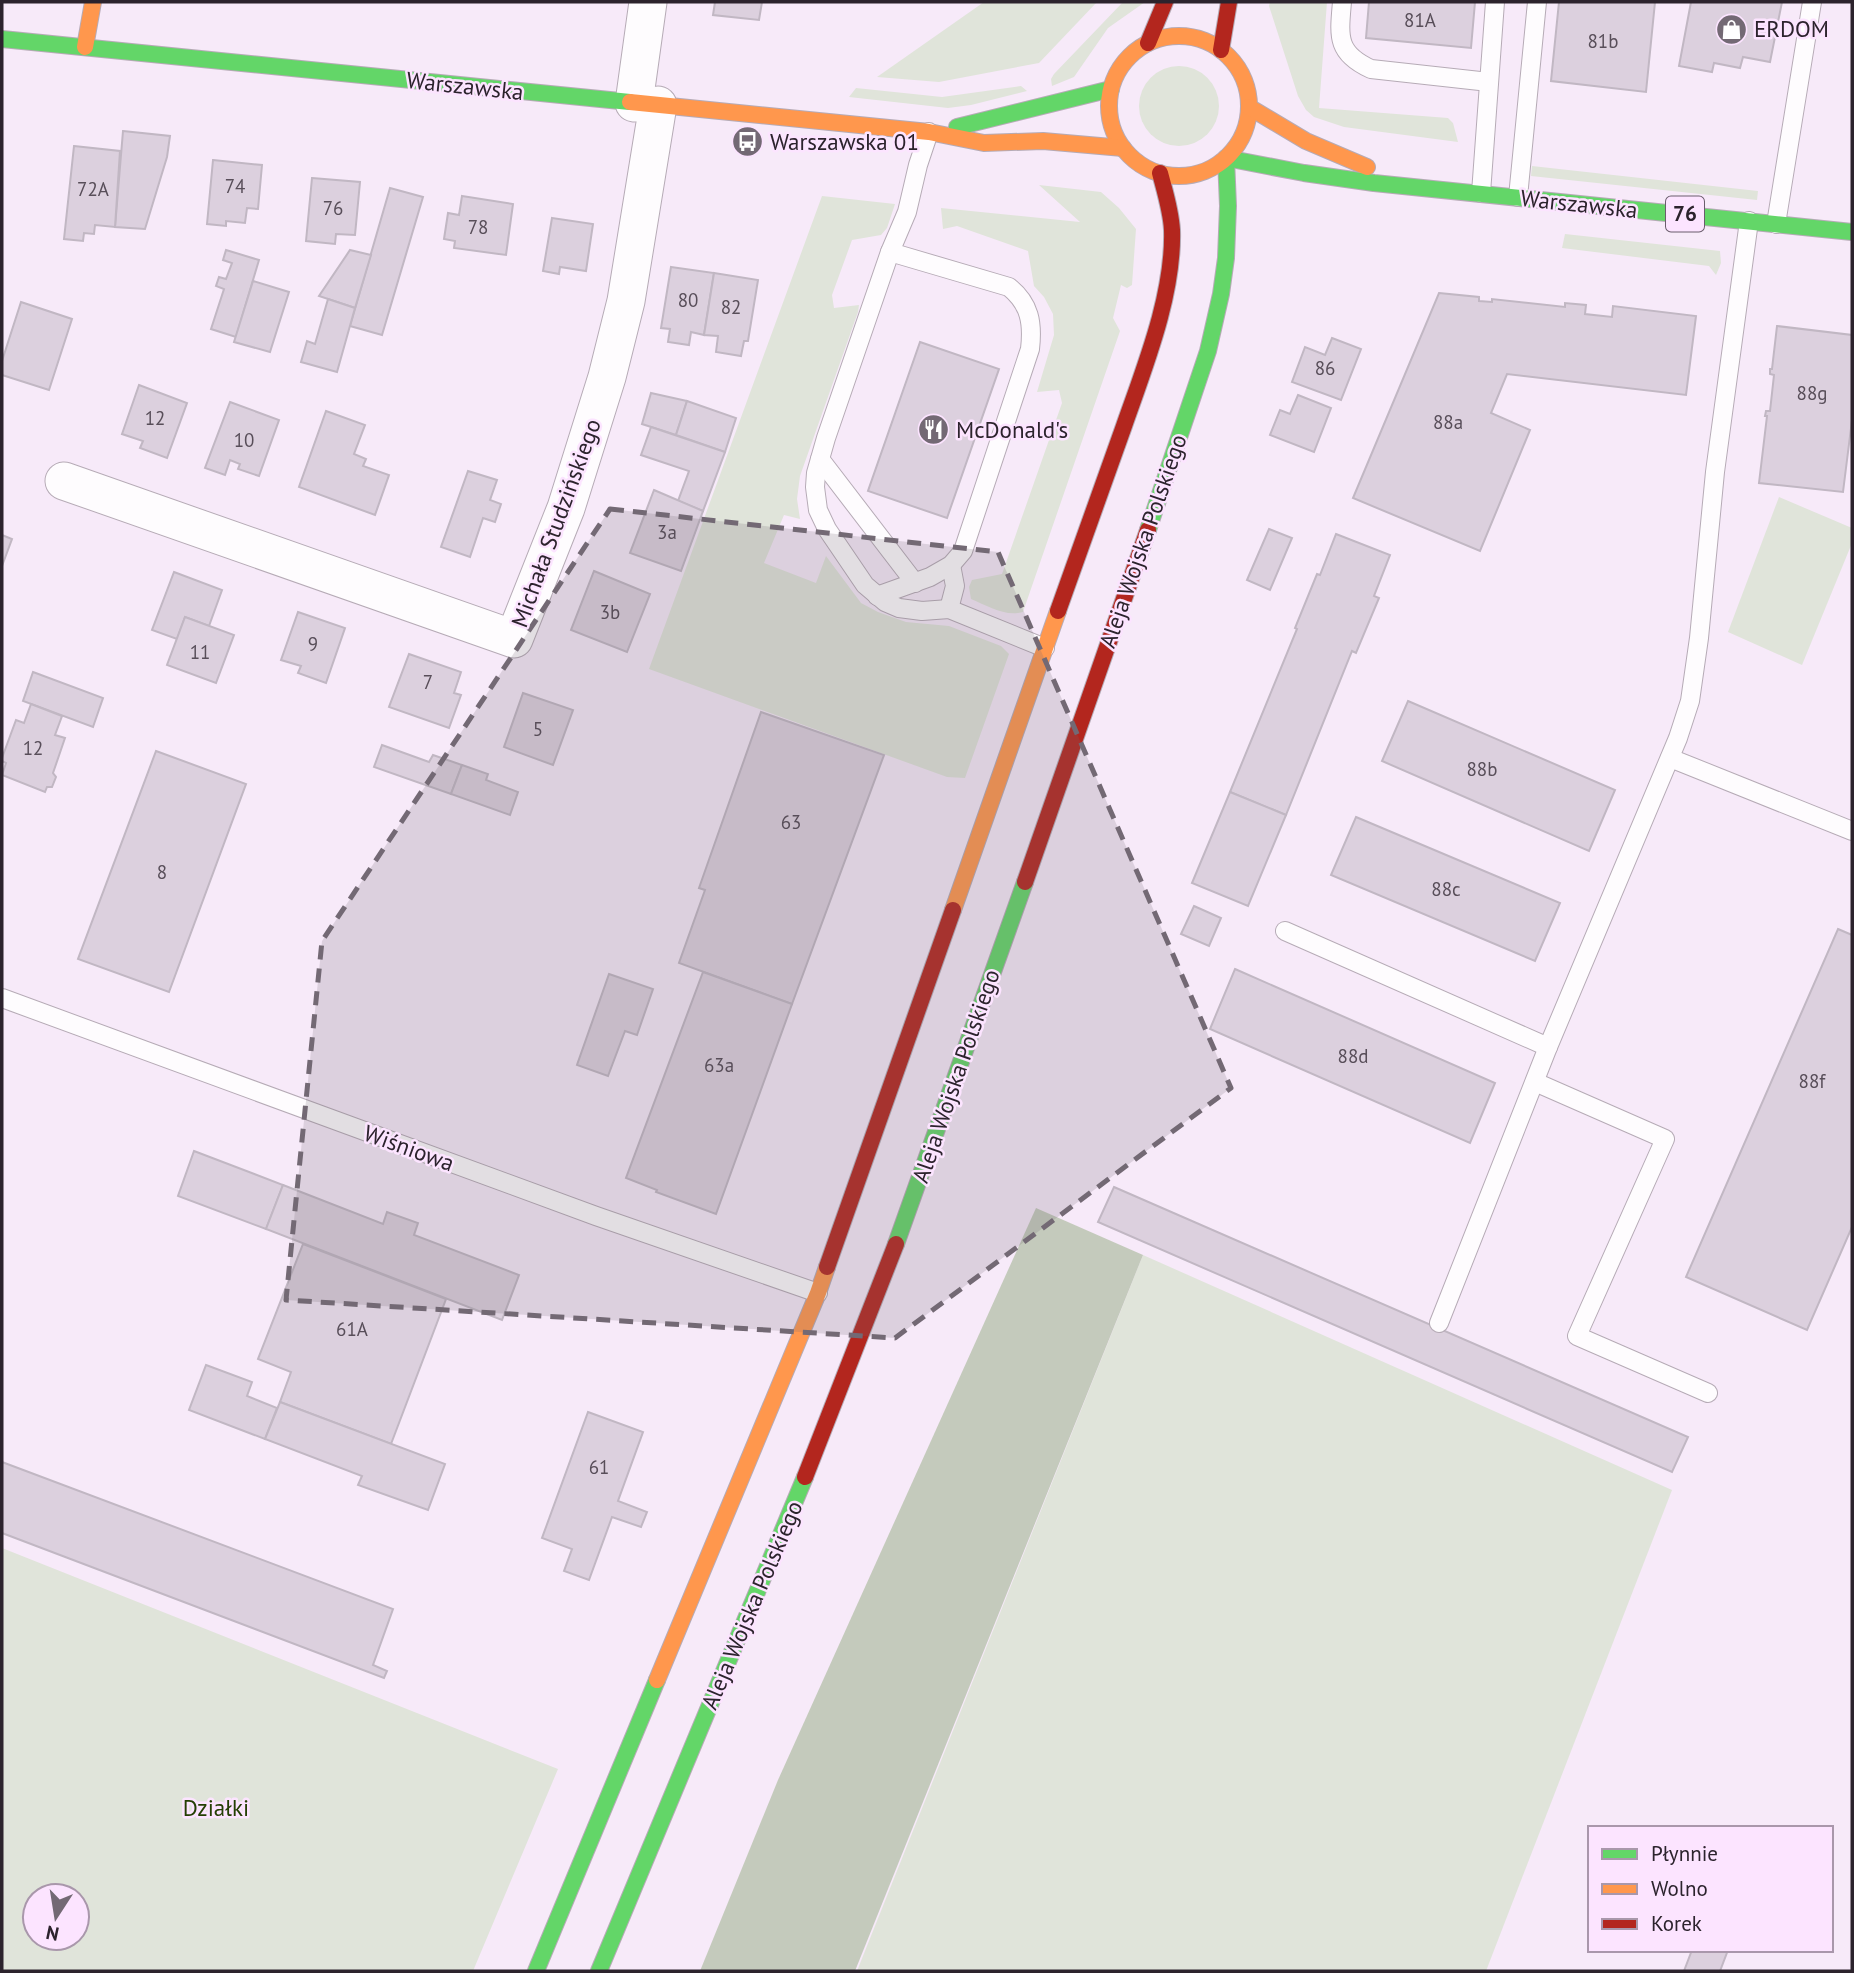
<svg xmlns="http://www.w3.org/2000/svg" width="1854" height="1973" viewBox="0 0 1854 1973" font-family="'PT Sans',sans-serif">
<rect width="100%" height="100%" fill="#f7eaf9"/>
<g fill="#e0e4da" fill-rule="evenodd">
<polygon points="984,2 1097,2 1039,63 939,82 877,77"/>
<polygon points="1123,2 1145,2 1108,28 1074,77 1052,86 1051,79 1054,74"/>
<polygon points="1270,2 1327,2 1319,108 1448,118 1453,123 1458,142 1344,127 1314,117 1306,110 1298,96 1269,6"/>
<circle cx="1179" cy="106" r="40"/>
<polygon points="1021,86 1027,91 971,105 948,108 849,97 856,88 942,97"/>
<polygon points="1532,166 1758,191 1757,200 1531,176"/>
<path d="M1039,185l62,7 18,16 17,21 -4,56 -5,3 -6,-3 -8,33 7,13 -97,281c-18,5 -35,-6 -52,-13l-2,-12 3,-7 30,-6 60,-171 -3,-13 -22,2 17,-57 -1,-21 -9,-17 -10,-11 -6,-35 -71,-25 -14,3 -2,-21 139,14z"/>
<polygon points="822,196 895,204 887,228 881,235 852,240 832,295 834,308 859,305 858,312 800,476 797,499 800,519 784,515 764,563 816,583 826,556 861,603 878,612 906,622 949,626 1001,646 1009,654 965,778 947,777 649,669"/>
<polygon points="1565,234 1720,251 1721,263 1716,275 1709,266 1562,248"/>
<polygon points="1779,497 1852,528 1852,543 1802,665 1728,632"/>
<polygon points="1143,1255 1672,1490 1486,1971 857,1971"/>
<path d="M2,1548l556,221 -85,202h-471zM35,1896h42v42h-42z"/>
</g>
<polygon fill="#c4cabc" points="1036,1208 1143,1255 855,1971 700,1971 778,1780"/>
<g fill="#dcd0de" stroke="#c1b7c3" stroke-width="2">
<polygon points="715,2 762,2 759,20 713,15"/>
<polygon points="1369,2 1475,2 1471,48 1366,38"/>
<polygon points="1559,2 1655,2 1646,92 1551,81"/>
<polygon points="1691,2 1782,2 1770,62 1743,57 1740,68 1714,63 1712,72 1679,66"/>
<polygon points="123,131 170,136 167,157 145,229 115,227"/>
<polygon points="74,146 120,151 115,227 95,225 94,234 84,233 83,241 64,239"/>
<polygon points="213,160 262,165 258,209 247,208 245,223 226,221 226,226 207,224"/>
<polygon points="312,178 360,182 355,235 336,234 335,244 306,241"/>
<polygon points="390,188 423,197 382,335 350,326"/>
<polygon points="462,196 513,204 506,255 454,248 455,241 444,239 448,213 459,215"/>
<polygon points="552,218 593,224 586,271 560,267 559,274 543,271"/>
<polygon points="226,250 259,260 236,337 211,329 224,289 216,286 219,277 226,279 232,263 223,260"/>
<polygon points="350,250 371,255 355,308 319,296"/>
<polygon points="671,267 714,273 704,335 691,332 689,345 668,342 670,329 661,328"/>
<polygon points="714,273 758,280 748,341 744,341 741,356 716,352 718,336 704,335"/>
<polygon points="253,281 289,292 270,352 234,342"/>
<polygon points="1439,293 1479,297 1479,301 1492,302 1492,299 1565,307 1565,303 1586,305 1585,314 1612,317 1613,306 1696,316 1686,395 1507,374 1491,413 1530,430 1480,551 1353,498"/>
<polygon points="328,299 355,308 337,372 301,362 307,341 315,344"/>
<polygon points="21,302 72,319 49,390 2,375 2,361"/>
<polygon points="1777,326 1852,335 1852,420 1843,492 1759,483 1767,416 1765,416 1766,411 1770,411 1774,375 1770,374 1770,369 1772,369"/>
<polygon points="1332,338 1361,349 1341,400 1292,382 1305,347 1325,355"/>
<polygon points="920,342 999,369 947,518 868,491"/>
<polygon points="139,385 187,403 167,458 140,448 143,441 122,434"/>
<polygon points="651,393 687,401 676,435 642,424"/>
<polygon points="1298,395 1331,408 1314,452 1270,435 1280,410 1290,414"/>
<polygon points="687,401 736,418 725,452 676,435"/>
<polygon points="230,402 279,420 259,476 238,469 240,464 230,460 225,475 205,468"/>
<polygon points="326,411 365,425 354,454 366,459 363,466 389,475 375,515 299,487"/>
<polygon points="651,427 725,452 703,511 678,501 689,471 641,455"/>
<polygon points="468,471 497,480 490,500 501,504 495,522 483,518 470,557 441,547"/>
<polygon points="654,490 703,511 681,571 630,553"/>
<polygon points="1269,529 1292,538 1270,590 1247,580"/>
<polygon points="1336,534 1390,555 1374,596 1379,598 1356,653 1352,651 1286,815 1230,792 1297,629 1295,628 1317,574 1320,575"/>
<polygon points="2,535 12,539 2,566"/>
<polygon points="594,571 650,594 627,652 571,630"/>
<polygon points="174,572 222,590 209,626 185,617 177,639 152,630"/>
<polygon points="298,612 345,628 326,683 298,673 301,666 281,660"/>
<polygon points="185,617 234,635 216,683 167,665"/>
<polygon points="409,654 461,672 454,693 461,695 449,728 389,707"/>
<polygon points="33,672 103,698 93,727 23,701"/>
<polygon points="523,693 573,710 553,765 504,747"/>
<polygon points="1408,701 1615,790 1589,851 1382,761"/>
<polygon points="31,704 62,716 55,735 65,738 53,773 56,777 52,787 47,787 45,792 2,775 6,763 2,761 2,758 16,720 24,723"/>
<polygon points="761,712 884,755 792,1004 679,963 705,890 699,888"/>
<polygon points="382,745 429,762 433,755 462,765 451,794 374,767"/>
<polygon points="156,751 246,784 169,992 78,959"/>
<polygon points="462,765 488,774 486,780 518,792 510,815 451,794"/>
<polygon points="1230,792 1286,815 1248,906 1192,883"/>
<polygon points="1356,817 1560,903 1535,961 1331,875"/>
<polygon points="1194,906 1221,918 1209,946 1181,934"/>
<polygon points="1838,929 1852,935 1852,1227 1807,1330 1686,1277"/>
<polygon points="1235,969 1495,1083 1470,1143 1210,1029"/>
<polygon points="703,972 792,1004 716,1214 656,1192 657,1190 626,1178"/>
<polygon points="609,974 653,989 637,1035 625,1031 608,1076 577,1065"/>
<polygon points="194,1151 283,1185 266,1229 178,1196"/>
<polygon points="283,1185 383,1224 387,1212 418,1223 414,1235 519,1275 502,1320 266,1229"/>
<polygon points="1114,1187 1688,1437 1672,1472 1098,1222"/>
<polygon points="303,1244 446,1299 391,1444 280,1402 291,1372 258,1359"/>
<polygon points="206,1365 252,1382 247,1396 277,1408 265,1439 189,1410"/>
<polygon points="280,1402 445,1464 428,1510 358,1485 362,1476 265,1439"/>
<polygon points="588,1412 643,1432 618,1501 647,1512 641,1527 612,1517 589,1580 564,1571 572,1549 542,1538"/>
<polygon points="2,1462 393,1609 373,1665 387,1671 384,1678 2,1533"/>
<polygon points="1692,1950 1728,1950 1720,1971 1684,1971"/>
</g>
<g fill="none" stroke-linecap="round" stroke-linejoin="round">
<defs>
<g id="lane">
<path d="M1342,2c-3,34 -6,51 29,67l118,13"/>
<polyline points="929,132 918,165 907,212 890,252 826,438 816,473 815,487 818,510 827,529 865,585 885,602 899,608 922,611 949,609 1045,648"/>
<polyline points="1481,193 1495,2"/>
<polyline points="1518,197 1537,2"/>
<polyline points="1776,224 1812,2"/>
<polyline points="820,459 915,583"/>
<path d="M877,596l53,-19 21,-12 12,-14 67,-202c3,-26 0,-45 -21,-62l-119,-35"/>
<polyline points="949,609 955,586 951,565"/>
<polyline points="1670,758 1852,831"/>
<polyline points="1285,931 1548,1047"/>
<polyline points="2,998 596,1216 818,1293"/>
<polyline points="1535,1082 1665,1139 1577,1336 1708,1393"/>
<polyline points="1439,1323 1548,1047 1678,738 1690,701 1699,638 1715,472 1749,221"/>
</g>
<g id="street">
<polyline points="634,103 648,2"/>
<polyline points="64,481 514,639 566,508 607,377 626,301 658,105"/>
</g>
<g id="fast">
<polyline points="2,39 630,102"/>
<polyline points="957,127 1111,89"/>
<polyline points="1226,158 1304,173 1374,183 1852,232"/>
<polyline points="1148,530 1208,351 1221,294 1226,258 1228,206 1226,158"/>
<polyline points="896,1244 1025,882"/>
<polyline points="536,1971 657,1680"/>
<polyline points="599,1971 805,1477"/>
</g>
<g id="slow">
<circle cx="1179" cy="106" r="70"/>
<polyline points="85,47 93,2"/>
<polyline points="630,102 929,132 984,143 1043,141 1123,148"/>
<polyline points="1249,107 1306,141 1367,167"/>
<polyline points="953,910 1058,611"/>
<polyline points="657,1680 818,1293 827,1267"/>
</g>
<g id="jam">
<polyline points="1148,43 1165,2"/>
<polyline points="1221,50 1229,2"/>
<path d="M1058,611c22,-62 44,-123 66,-185 21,-60 50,-132 48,-196 -1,-19 -7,-38 -12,-57"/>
<polyline points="1025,882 1148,530"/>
<polyline points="827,1267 953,910"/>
<polyline points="805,1477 896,1244"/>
</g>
</defs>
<use href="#lane" stroke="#b6abb6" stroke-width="20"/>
<use href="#street" stroke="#b6abb6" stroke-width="39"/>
<use href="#fast" stroke="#b6abb6" stroke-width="18"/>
<use href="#slow" stroke="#b6abb6" stroke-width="18"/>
<use href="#jam" stroke="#b6abb6" stroke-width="18"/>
<use href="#lane" stroke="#fefcfe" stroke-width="18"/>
<use href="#street" stroke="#fefcfe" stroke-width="37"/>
<use href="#fast" stroke="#63d668" stroke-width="16"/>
<use href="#slow" stroke="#ff974d" stroke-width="16"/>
<use href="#jam" stroke="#b3261e" stroke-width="16"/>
</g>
<path fill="#736974" fill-opacity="0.2" stroke="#736974" stroke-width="5" stroke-dasharray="14 9" stroke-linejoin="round" d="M610,509l388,43 233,536 -336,250 -609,-38 36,-359z"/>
<defs>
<symbol id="shop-disc" viewBox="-11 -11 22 22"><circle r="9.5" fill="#736974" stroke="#fce4ff"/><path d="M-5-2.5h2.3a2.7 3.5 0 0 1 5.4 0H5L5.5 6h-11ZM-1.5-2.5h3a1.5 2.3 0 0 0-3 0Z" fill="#fff"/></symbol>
<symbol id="bus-disc" viewBox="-11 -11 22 22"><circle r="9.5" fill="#736974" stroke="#fce4ff"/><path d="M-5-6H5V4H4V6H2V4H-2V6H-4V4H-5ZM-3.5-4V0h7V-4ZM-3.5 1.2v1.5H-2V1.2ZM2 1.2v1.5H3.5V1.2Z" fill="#fff"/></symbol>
<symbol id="restaurant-disc" viewBox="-11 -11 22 22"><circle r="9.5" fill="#736974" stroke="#fce4ff"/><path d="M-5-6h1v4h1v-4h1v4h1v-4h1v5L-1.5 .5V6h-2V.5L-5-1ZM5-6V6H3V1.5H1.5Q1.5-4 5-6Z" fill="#fff"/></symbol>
</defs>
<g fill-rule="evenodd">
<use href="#shop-disc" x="1714" y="12" width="35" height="35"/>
<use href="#bus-disc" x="730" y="124" width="35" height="35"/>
<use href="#restaurant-disc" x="916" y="412" width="35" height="35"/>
</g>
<g text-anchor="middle" stroke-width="5" stroke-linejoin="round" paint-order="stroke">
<g font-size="19" fill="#584e59">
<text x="1420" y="27">81A</text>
<text x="1603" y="48">81b</text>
<text x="235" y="193">74</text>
<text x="93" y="196">72A</text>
<text x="333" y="215">76</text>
<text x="478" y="234">78</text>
<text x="688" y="307">80</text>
<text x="731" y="314">82</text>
<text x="1325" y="375">86</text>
<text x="1812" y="400">88g</text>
<text x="155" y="425">12</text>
<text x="1448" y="429">88a</text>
<text x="244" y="447">10</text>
<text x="667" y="539">3a</text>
<text x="610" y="619">3b</text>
<text x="313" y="651">9</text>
<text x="200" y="659">11</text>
<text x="428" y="689">7</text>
<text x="538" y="736">5</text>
<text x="33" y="755">12</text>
<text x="1482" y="776">88b</text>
<text x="791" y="829">63</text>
<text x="162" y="879">8</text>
<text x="1446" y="896">88c</text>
<text x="1353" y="1063">88d</text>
<text x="719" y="1072">63a</text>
<text x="1812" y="1088">88f</text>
<text x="352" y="1336">61A</text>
<text x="599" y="1474">61</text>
</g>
<rect fill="#fce4ff" stroke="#6a5d6c" stroke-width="2" x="1666" y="196.5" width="38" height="35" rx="5"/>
<g font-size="21" font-weight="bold" fill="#2c232d">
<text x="1685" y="221">76</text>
</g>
<g font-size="23" fill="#2c232d" stroke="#fce4ff" text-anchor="start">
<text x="1754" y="37">ERDOM</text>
<text x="770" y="150">Warszawska 01</text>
<text x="956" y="438">McDonald's</text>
</g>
<g font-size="23" fill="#2c232d" stroke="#fce4ff">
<text transform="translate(465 86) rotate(6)" y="8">Warszawska</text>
<text transform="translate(1579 204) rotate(6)" y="8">Warszawska</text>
<text transform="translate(556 523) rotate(-70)" y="8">Michała Studzińskiego</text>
<text transform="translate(1143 541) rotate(-71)" y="8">Aleja Wojska Polskiego</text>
<text transform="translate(956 1076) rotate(-71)" y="8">Aleja Wojska Polskiego</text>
<text transform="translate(409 1148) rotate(20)" y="8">Wiśniowa</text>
<text transform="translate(752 1605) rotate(-67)" y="8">Aleja Wojska Polskiego</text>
</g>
<g font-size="23" fill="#243f04" stroke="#fce4ff">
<text x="216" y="1816">Działki</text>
</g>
</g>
<rect width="1854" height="1973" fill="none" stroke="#2c232d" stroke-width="7"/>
<rect x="1588" y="1826" width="245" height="126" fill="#fce4ff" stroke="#a997ab" stroke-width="2"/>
<rect x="1602" y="1849" width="35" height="10" fill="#63d668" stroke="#a997ab" stroke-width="2"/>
<text x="1651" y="1861" font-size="21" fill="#2c232d">Płynnie</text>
<rect x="1602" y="1884" width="35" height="10" fill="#ff974d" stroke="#a997ab" stroke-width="2"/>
<text x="1651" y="1896" font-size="21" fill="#2c232d">Wolno</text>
<rect x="1602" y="1919" width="35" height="10" fill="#b3261e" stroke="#a997ab" stroke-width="2"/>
<text x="1651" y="1931" font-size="21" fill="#2c232d">Korek</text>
<g transform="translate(56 1917) rotate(192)"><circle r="33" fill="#fce4ff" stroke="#a997ab" stroke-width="2"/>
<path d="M0-5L12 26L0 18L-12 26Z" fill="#736974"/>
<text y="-10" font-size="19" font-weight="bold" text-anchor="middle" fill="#2c232d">N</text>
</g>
</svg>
